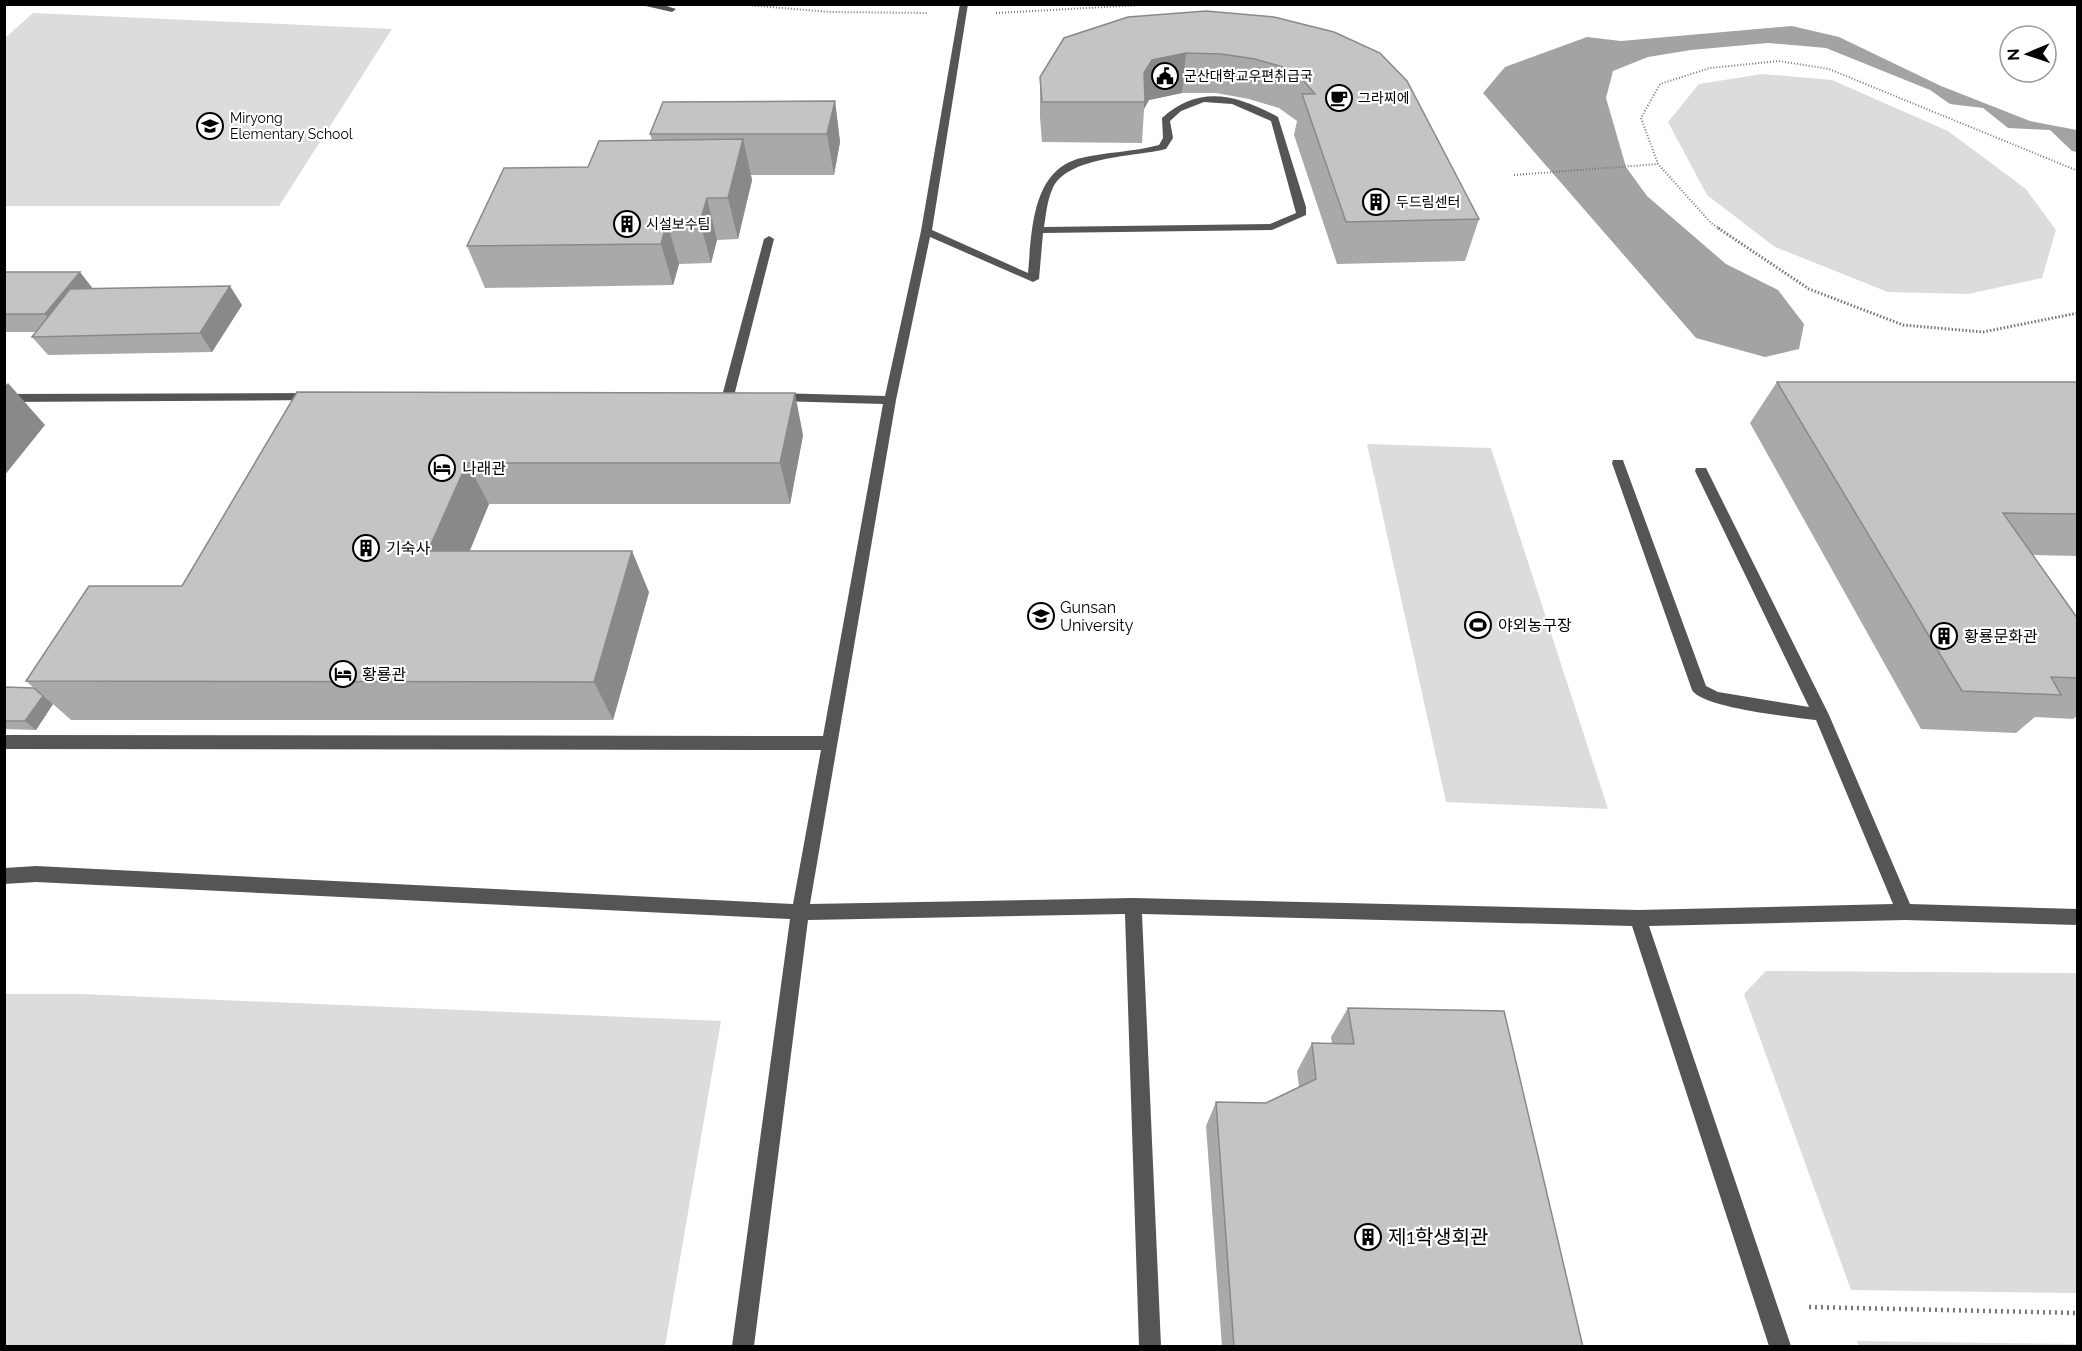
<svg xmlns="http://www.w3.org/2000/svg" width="2082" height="1351" viewBox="0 0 2082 1351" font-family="Raleway,'Noto Sans KR',sans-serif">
<rect width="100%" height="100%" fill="#fff"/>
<g fill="#dcdcdc">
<polygon points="33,13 392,29 279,206 5,206 5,38"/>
<polygon points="1762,74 1832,80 1948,131 2026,189 2056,230 2042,278 1968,294 1888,292 1775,247 1707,195 1668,122 1699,84"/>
<polygon points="1367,444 1491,448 1608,809 1446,802"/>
<polygon points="1766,971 2077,973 2077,1293 1851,1290 1744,994"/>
<polygon points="4,994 81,994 721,1021 665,1346 5,1346"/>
<polygon points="1857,1341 2077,1344 2078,1346 1859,1346"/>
</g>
<polygon fill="#a3a3a3" points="1792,26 1839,37 1941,86 2030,121 2077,130 2077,152 2072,151 2050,130 2008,128 1983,108 1950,104 1930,90 1826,48 1768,43 1691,50 1648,57 1613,71 1606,98 1626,167 1647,196 1726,264 1778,290 1804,324 1799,349 1765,357 1696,338 1483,93 1505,67 1587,37 1621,41"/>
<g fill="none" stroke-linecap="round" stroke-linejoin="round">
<g stroke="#777" stroke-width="2" stroke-dasharray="1 2" stroke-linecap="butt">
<polyline points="734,4 831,12 928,13"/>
<polyline points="996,13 1159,4"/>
<polyline points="1514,175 1658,164"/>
<polyline points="1720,229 1711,223 1658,164 1641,118 1660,84 1710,68 1779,61 1829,69 2078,171"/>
</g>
<polyline stroke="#777" stroke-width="3" stroke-dasharray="1.5 2" stroke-linecap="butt" points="1718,228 1809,289 1903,325 1983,332 2078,313"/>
<polyline stroke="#777" stroke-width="4.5" stroke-dasharray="2 4" stroke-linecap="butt" points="1809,1307 2078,1313"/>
<g fill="#555" fill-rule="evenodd">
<polygon points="637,4 660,4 676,9 672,12"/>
<path d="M960,4h8l-36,226 96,43c4,-41 3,-103 53,-115 25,-6 52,-6 78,-13l4,-7 -1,-20c38,-34 75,-23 116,-1l28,90v8l-34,15 -229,3 -4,46 -6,3 -103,-45 -34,163 -86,504 323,-6 505,12 255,-6 -77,-184c-23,-3 -114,-12 -124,-30l-80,-227 1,-3h10l1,3 82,223 12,6 91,15 -114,-236 1,-3h10l123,247 81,189 168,5v16l-173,-5 -256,6 142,420h-22l-137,-420 -490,-12 19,432h-22l-14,-432 -317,6 -54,426h-22l58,-427 -754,-37 -32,2v-16l32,-2 757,38 28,-154 -817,-1v-14l819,1 60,-332 -107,-3 -6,-4 6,-4 109,3 36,-165zM1204,102l28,2 39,17 25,92 -26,11 -226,3c2,-12 3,-26 8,-37 13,-34 83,-33 114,-41l7,-11 -3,-17 11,-10z"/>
<polygon points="769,236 774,239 734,396 728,400 722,396 764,239"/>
<polygon points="314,393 320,397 318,400 4,402 4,394"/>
</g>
</g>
<g fill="#a9a9a9">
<polygon points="1274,17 1479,219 1465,261 1337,264 1294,135 1297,121 1279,108 1249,99 1216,93 1182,93 1149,100 1144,109 1142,143 1042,142 1040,117 1040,77"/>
<polygon points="835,101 840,142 834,175 751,175 752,180 738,239 717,240 711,263 679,264 673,285 485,288 467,246 588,167 652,140 650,134"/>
<polygon points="4,272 93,289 242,305 212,352 48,355 32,337 36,332 4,332"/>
<polygon points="1777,382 2078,382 2078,556 2033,555 2078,619 2078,715 2073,719 2035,717 2016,733 1921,729 1750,423"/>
<polygon points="297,392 803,435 790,504 489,504 469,551 649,592 613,720 71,720 53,704 36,730 4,729 4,687 34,688 26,681 182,586"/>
<polygon points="1348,1008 1583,1347 1222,1347 1206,1126 1216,1102 1266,1103 1299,1087 1297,1071 1312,1043 1332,1044 1331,1037"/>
</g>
<g fill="#898989">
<polygon points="1186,53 1182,93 1149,100 1144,109 1144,73 1152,60"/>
<polygon points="835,101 840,142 834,175 827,134"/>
<polygon points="743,139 752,180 738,239 728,198"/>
<polygon points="707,198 717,240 711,263 700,222"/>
<polygon points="667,222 679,264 673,285 661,244"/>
<polygon points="80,272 94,290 60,332 45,314"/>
<polygon points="230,286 242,305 212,352 200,333"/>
<polygon points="8,383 45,425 4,476 4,387"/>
<polygon points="795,393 803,435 790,504 780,463"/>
<polygon points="467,463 489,504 453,592 428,551"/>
<polygon points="632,551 649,592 613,720 594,682"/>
<polygon points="43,696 53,704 36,730 25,721"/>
</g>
<g fill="#c4c4c4" stroke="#898989" stroke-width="1.5">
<polygon points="1206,11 1274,17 1334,32 1380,53 1407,81 1479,219 1346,222 1302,94 1315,94 1303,80 1286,68 1255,59 1221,54 1186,53 1152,60 1144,73 1145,102 1042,102 1040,77 1064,38 1128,17"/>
<polygon points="835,101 827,134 650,134 663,102"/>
<polygon points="743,139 728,198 707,198 700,222 667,222 661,244 467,246 504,168 588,167 599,141"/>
<polygon points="4,272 80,272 45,314 4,314"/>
<polygon points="230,286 200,333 32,337 70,289"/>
<polygon points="1777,382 2078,382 2078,514 2003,513 2078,619 2078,678 2051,677 2061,695 1962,691"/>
<polygon points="297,392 795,393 780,463 467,463 428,551 632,551 594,682 26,681 89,586 182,586"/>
<polygon points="4,687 34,688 43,696 25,721 4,721"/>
<polygon points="1348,1008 1504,1011 1583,1347 1234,1347 1216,1102 1266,1103 1316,1079 1312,1043 1354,1044"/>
</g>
<defs>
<symbol id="civic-ring" viewBox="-11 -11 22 22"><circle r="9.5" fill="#fff" stroke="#000" stroke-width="1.5"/><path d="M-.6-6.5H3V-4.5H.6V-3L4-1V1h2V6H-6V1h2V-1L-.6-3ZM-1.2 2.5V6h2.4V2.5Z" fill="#000"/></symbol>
<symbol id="cafe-ring" viewBox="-11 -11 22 22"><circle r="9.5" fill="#fff" stroke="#000" stroke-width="1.5"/><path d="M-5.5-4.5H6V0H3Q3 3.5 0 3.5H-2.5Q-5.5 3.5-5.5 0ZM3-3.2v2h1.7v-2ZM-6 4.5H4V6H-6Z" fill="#000"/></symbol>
<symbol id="school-ring" viewBox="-11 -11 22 22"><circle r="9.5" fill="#fff" stroke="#000" stroke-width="1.5"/><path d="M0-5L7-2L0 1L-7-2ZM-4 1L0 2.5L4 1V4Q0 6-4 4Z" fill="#000"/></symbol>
<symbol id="building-ring" viewBox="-11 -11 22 22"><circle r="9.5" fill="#fff" stroke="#000" stroke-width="1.5"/><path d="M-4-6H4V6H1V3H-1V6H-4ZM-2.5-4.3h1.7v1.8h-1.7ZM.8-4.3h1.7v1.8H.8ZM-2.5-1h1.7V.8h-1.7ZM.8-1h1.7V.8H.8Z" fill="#000"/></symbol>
<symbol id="hotel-ring" viewBox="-11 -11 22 22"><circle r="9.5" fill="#fff" stroke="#000" stroke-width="1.5"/><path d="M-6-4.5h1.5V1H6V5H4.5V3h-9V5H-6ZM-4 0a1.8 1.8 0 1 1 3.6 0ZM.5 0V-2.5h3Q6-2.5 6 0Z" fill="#000"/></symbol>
<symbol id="university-ring" viewBox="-11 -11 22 22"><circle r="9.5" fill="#fff" stroke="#000" stroke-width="1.5"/><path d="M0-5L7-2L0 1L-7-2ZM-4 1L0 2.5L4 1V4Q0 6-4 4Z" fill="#000"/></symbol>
<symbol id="stadium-ring" viewBox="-11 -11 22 22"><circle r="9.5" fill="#fff" stroke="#000" stroke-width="1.5"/><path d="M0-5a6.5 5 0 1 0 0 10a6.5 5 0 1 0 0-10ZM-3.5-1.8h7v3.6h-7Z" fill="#000"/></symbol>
</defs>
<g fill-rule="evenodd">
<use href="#civic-ring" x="1150" y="61" width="30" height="30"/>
<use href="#cafe-ring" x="1324" y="83" width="30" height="30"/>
<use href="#school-ring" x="195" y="111" width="30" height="30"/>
<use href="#building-ring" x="1361" y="187" width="30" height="30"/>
<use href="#building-ring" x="612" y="209" width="30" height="30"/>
<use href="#hotel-ring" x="427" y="453" width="30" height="30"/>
<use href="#building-ring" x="351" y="533" width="30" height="30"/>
<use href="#university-ring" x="1026" y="601" width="30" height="30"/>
<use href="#stadium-ring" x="1463" y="610" width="30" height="30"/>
<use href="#building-ring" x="1929" y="621" width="30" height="30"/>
<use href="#hotel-ring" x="328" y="659" width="30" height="30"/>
<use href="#building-ring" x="1353" y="1222" width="30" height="30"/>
</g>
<g text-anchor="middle" stroke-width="4.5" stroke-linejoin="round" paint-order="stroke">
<g font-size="14" fill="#000" stroke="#fff" text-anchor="start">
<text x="1184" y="81">군산대학교우편취급국</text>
<text x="1358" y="103">그라찌에</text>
<text x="230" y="123">Miryong<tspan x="230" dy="16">Elementary School</tspan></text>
<text x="1396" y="207">두드림센터</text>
<text x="646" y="229">시설보수팀</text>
</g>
<g font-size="16" fill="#000" stroke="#fff" text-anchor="start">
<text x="462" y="474">나래관</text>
<text x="386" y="554">기숙사</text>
<text x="1060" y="613">Gunsan<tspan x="1060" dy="18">University</tspan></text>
<text x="1498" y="631">야외농구장</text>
<text x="1964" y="642">황룡문화관</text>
<text x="362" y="680">황룡관</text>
</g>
<g font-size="20" fill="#000" stroke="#fff" text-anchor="start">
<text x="1388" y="1244">제1학생회관</text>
</g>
</g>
<rect width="2082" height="1351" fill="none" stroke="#000000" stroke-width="12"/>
<g transform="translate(2028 54) rotate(268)"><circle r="28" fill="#ffffff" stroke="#999999" stroke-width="1.5"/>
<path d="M0-4.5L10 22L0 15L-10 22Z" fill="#000000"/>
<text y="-9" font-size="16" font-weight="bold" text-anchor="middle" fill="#000000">N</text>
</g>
</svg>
